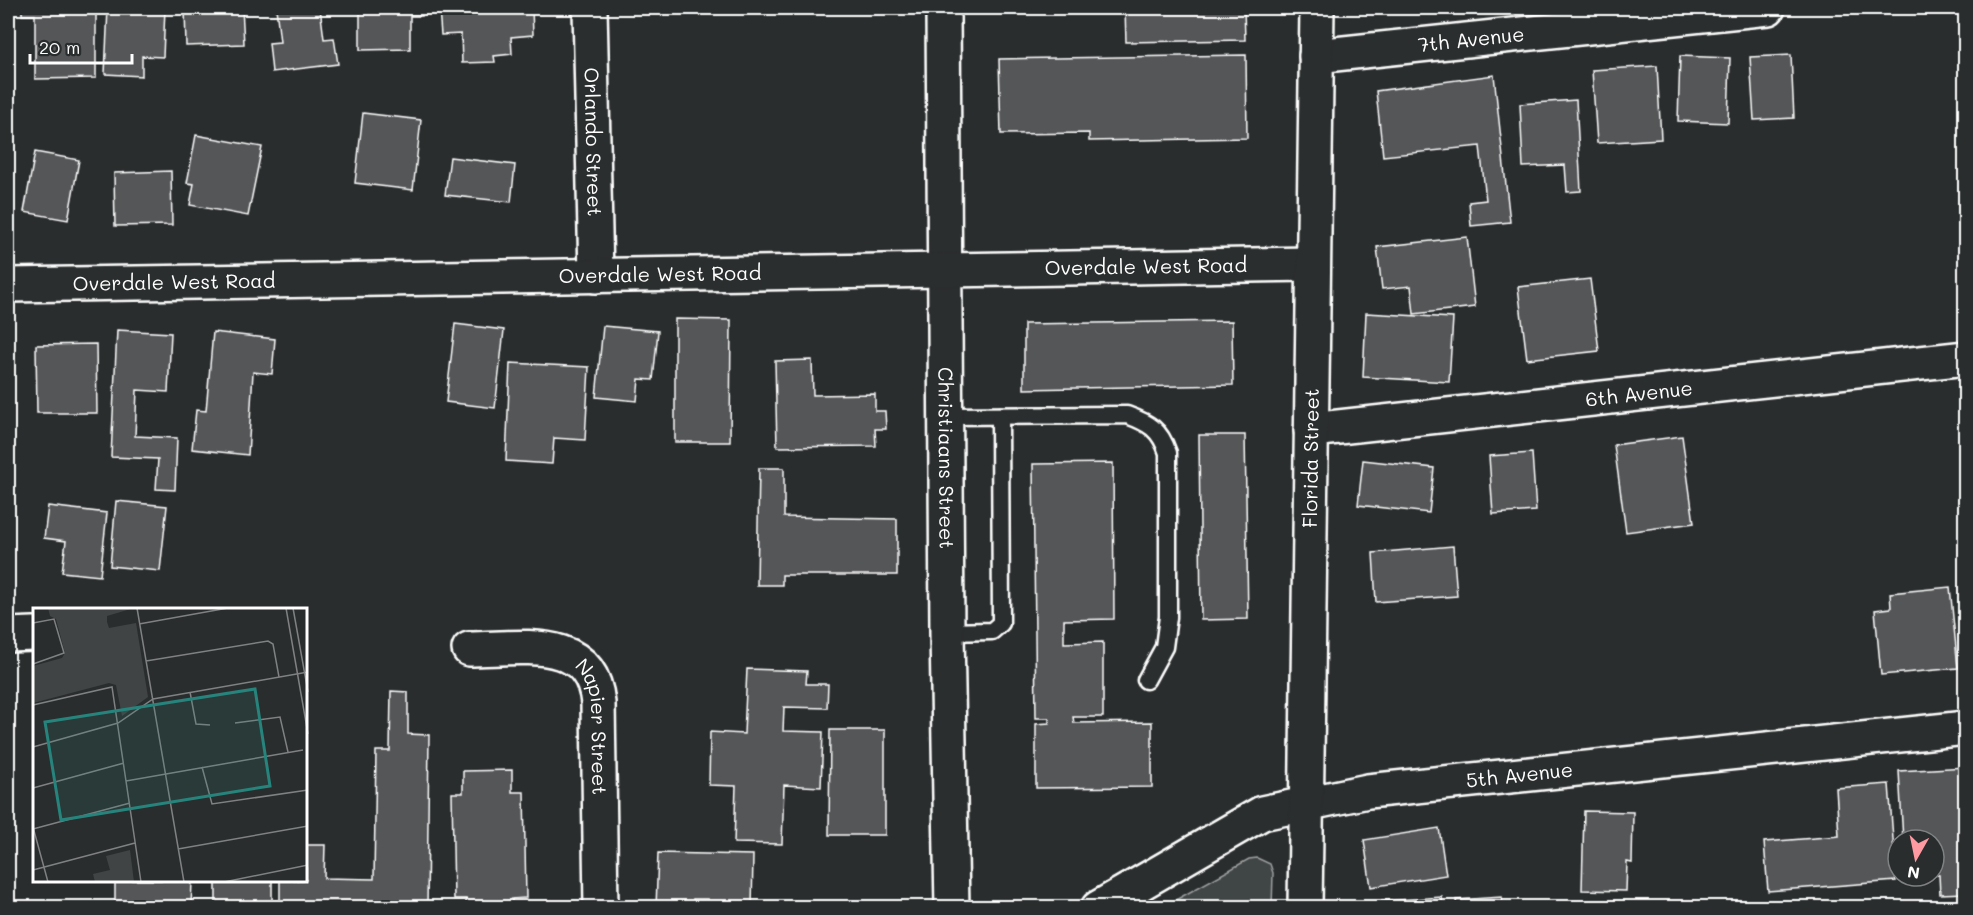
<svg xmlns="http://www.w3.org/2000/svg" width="1973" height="915" viewBox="0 0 1973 915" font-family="Mali,sans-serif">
<rect width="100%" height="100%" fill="#2a2d2e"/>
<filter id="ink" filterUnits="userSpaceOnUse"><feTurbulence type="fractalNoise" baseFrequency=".0167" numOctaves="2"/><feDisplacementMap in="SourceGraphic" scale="12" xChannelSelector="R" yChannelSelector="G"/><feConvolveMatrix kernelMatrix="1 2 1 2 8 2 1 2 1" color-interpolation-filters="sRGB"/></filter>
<g filter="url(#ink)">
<polygon fill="#414445" stroke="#a0a2a2" stroke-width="1.5" points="1257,858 1270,864 1273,873 1272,907 1163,907 1249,859"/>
<g fill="#555758" stroke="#fff" stroke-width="1.5">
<polygon points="22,8 96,8 96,78 35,79 35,15 22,15"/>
<polygon points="108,8 165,8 163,57 142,56 142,76 105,74"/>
<polygon points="185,8 242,8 244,44 186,46"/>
<polygon points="276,8 320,8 324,39 334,38 338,64 272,72 269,43 280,42"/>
<polygon points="360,8 422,8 422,16 410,16 410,49 360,50"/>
<polygon points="439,8 532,8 533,35 511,37 512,54 494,56 495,62 462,63 461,34 441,35"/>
<polygon points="1125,8 1244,8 1245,40 1126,42"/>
<polygon points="1246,55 1247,138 1089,141 1089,133 1001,134 999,59"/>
<polygon points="1791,55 1794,118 1754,120 1750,57"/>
<polygon points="1680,56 1730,58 1728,123 1678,121"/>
<polygon points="1657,66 1661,139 1597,143 1592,70"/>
<polygon points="1494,75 1510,222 1471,226 1469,202 1486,200 1480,146 1383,156 1376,91"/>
<polygon points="1576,100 1581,191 1567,192 1565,165 1523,167 1520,104"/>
<polygon points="363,113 421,120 413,190 355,183"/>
<polygon points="196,135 262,147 248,216 190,205 194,184 187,183"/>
<polygon points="8,136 15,136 8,199"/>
<polygon points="35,152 79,160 68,220 24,212"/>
<polygon points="450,157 515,165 511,202 445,195"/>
<polygon points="171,171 172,225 115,226 114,173"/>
<polygon points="1467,237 1475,307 1414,314 1411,286 1382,289 1377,247"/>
<polygon points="1590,279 1599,351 1527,359 1518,287"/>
<polygon points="1366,313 1453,318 1449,382 1363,377"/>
<polygon points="675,319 731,320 730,442 675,442"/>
<polygon points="1232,321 1233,385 1024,389 1024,324"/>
<polygon points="455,324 504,330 495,408 446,402"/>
<polygon points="603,326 658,331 653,380 639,379 637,401 596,397"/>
<polygon points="117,330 171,333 168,392 137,390 135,436 177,438 175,490 156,489 158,459 111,457"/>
<polygon points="213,332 275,339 272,374 253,372 248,455 192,449 196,410 206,411"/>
<polygon points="8,339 13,340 8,396"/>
<polygon points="96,344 97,413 37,413 36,345"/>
<polygon points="812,360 813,395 875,394 875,411 885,411 886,429 875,429 876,446 777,447 775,361"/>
<polygon points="510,363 589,367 585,440 554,438 552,464 506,461"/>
<polygon points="1199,435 1245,435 1248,619 1201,620"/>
<polygon points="1682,436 1694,523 1626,532 1614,445"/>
<polygon points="1532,453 1536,511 1493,514 1489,456"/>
<polygon points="1363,460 1434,468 1429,513 1358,505"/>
<polygon points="1113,463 1114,619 1064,620 1064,643 1103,642 1103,717 1073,717 1074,723 1152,722 1152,787 1036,788 1036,724 1049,723 1049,718 1036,718 1033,464"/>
<polygon points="759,468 784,468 784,517 897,519 897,575 782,575 782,585 757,585"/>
<polygon points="116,501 167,506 160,571 110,566"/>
<polygon points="48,506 107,513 100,576 62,572 66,541 44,538"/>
<polygon points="1453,546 1457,596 1376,602 1373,553"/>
<polygon points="1950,587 1958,668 1881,675 1875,610 1891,608 1890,593"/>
<polygon points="747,669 807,671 806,684 828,684 827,708 784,707 783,731 823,732 821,787 784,785 782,844 734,843 736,786 709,785 710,732 744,734"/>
<polygon points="391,691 408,692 408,734 429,735 427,908 280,908 280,880 306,880 306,845 325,845 324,878 374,879 376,751 390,751"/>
<polygon points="830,730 885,730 885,835 829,835"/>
<polygon points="1966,767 1966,893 1940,894 1939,875 1934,875 1934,840 1903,840 1899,771"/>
<polygon points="512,770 512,792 524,792 526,898 512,899 512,903 501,908 476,908 466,903 466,899 454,899 452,793 463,793 463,771"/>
<polygon points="1889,784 1896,881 1768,891 1764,842 1839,836 1836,788"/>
<polygon points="1584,811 1633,812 1632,863 1627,862 1626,891 1582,890"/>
<polygon points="1439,828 1446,875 1371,887 1364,840"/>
<polygon points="658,853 753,855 752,908 708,908 708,899 693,899 693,908 656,908"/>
<polygon points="115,880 192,880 191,908 115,908"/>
<rect x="216" y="880" width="56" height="28"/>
<polygon points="1442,897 1443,908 1369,908 1369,902"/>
<polygon points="1502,897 1503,908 1457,908 1456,900"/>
</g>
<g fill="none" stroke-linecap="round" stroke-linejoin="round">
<defs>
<g id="service">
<path d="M947,416l180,-1c22,8 33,14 41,38v164l-4,30 -18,33"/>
<polyline points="947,632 992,631 1001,623 1000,416"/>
</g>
<g id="minor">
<path id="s1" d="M590,8l6,268"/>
<path id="s2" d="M943,8l4,624 5,276"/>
<path id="s3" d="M1316,56l452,-48"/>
<path id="s4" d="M8,285l1305,-21"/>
<path id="s5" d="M1311,430l655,-72"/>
<polyline points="8,635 34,634"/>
<path id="s6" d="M469,649c51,0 122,-16 129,54l3,205"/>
<path id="s7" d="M1098,908l164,-95 106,-22 598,-63"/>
<path id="s8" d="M1305,908l12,-900"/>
</g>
</defs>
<use href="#service" stroke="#fff" stroke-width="21"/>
<use href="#minor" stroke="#fff" stroke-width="38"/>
<use href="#service" stroke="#2a2d2e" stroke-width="16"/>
<use href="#minor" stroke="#2a2d2e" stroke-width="33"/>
</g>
</g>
<g text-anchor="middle" stroke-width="4.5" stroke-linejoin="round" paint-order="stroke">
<g font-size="20" fill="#fff" stroke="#2a2d2e">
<text dy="7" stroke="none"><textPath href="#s3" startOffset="156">7th Avenue</textPath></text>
<text dy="7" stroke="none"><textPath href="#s1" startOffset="134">Orlando Street</textPath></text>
<text dy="7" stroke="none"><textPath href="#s4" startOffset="1138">Overdale West Road</textPath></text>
<text dy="7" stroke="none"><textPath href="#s4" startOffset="652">Overdale West Road</textPath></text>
<text dy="7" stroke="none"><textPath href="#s4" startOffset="166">Overdale West Road</textPath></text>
<text dy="7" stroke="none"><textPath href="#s5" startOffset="330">6th Avenue</textPath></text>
<text dy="7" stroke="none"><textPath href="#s8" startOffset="450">Florida Street</textPath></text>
<text dy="7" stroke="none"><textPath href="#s2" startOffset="450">Christiaans Street</textPath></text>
<text dy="7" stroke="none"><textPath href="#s6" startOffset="182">Napier Street</textPath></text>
<text dy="7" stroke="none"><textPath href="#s7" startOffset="450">5th Avenue</textPath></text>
</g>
</g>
<g transform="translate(33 608)">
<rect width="274" height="274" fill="#2a2d2e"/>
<path d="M15,0h86l-27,8v6l2,6 27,-5 12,74 -26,19 -6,-31 -7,-2 -76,20v-37l29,-8 3,-5 -9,-34 -6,-3zM97,242l4,32h-39l-2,-8 17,-4 -4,-14z" fill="#414445"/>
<path fill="none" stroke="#7f8182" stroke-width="1.5" d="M104,0l47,274M253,0l22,126M260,0l15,84M0,15l21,-4 10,34 -31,11M106,16l89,-16M113,53l122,-20 5,3 6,33M157,84l6,32 14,1M0,97l79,-18 29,195M202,115l45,-6 8,35M0,139l85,-24 35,-24 155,-27M169,159l10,37 96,-14M93,173l177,-31M0,180l91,-25M0,219l15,55M0,221l97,-26M145,241l130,-23M0,262l102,-27M191,274l84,-17"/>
<path fill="#27847c" fill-opacity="0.15" stroke="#27847c" stroke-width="3" d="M222,81l15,97 -209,34 -16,-98z"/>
<rect width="274" height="274" fill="none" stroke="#fff" stroke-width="3"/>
</g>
<rect width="1973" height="915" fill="none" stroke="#2a2d2e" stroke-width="30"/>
<rect x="15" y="15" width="1943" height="885" fill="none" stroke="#fff" stroke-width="2" filter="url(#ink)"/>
<g transform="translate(1916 858) rotate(189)"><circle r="28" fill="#2a2d2e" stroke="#7f8182" stroke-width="1.5"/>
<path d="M0-4.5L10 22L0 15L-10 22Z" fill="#ff9aa2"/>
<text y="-9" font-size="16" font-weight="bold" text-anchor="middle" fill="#ffffff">N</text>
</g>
<path d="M30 54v9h102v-9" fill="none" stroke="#ffffff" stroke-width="3"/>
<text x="39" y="54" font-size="18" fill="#ffffff" stroke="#2a2d2e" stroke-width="4.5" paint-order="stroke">20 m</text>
</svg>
